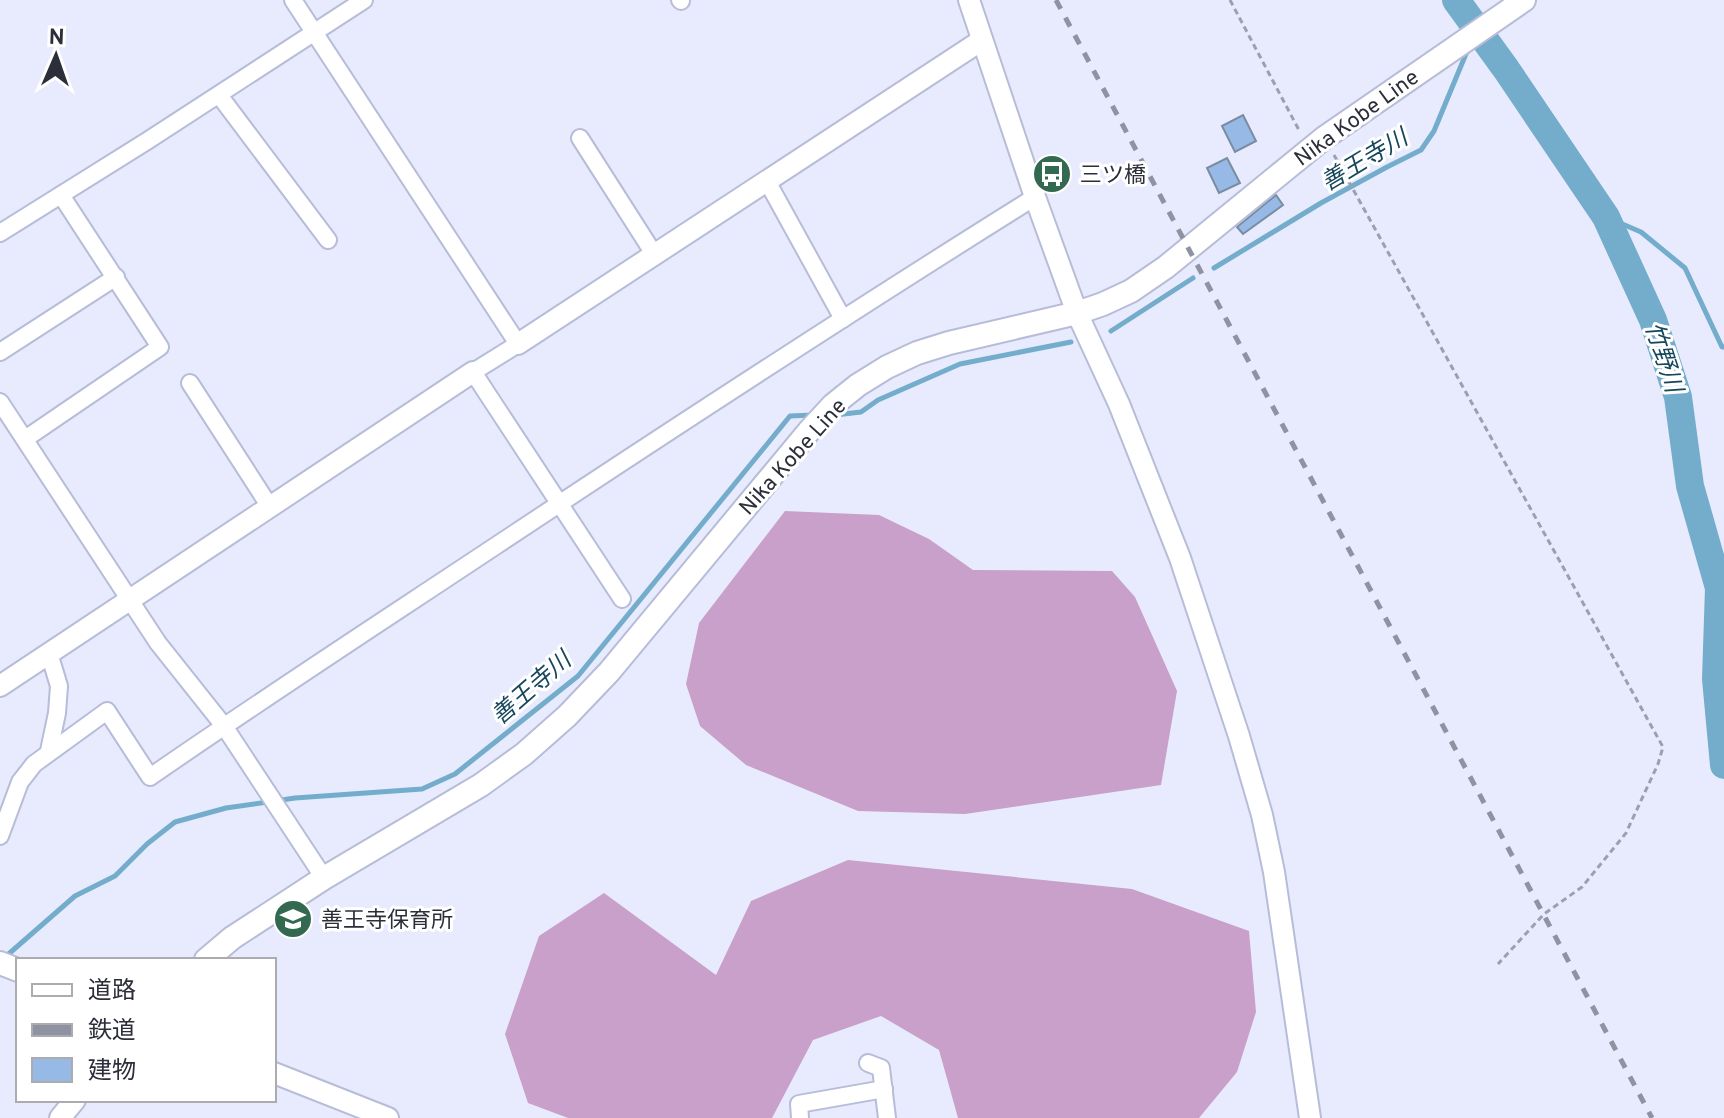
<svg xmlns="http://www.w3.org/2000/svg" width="1724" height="1118" viewBox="0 0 1724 1118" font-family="Overpass,'Noto Sans JP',sans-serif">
<rect width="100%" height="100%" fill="#e8ebfd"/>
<g fill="#c8a0ca">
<polygon points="785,511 879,515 929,539 973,570 1112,571 1135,597 1177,691 1161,785 965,814 858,811 746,765 700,726 686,684 699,623"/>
<polygon points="848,860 1132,889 1249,931 1256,1012 1237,1072 1199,1118 958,1118 939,1050 881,1016 813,1040 772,1118 568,1118 528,1103 505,1034 539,936 604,893 716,975 751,901"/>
</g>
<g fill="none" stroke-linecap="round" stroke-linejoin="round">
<g stroke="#73adcb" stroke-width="5">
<polyline points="1606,217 1641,232 1685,268 1722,347 1724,347"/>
<polyline points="1214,268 1321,203 1387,167 1421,150 1434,131 1468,49"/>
<polyline points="1111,331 1193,278"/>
<polyline points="835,415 861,412 878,400 960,364 1071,342"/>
<polyline points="4,958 75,896 115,876 147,844 175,822 226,808 295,798 422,789 455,774 578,676 790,416 813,415"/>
</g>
<polyline stroke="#73adcb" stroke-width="28" points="1456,0 1506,69 1606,217 1653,320 1678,397 1690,486 1719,588 1716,679 1724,765"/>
</g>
<g fill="#96b9e5" stroke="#7a8ca2" stroke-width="2">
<polygon points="1243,115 1256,141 1235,152 1222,126"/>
<polygon points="1227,158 1240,183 1219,193 1207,168"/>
<polygon points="1276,195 1283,205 1243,234 1237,227"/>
</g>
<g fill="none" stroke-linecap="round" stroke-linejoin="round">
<defs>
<g id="minor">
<polyline points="293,0 518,344 473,372 622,599"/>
<polyline points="680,0 681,1"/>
<polyline points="219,95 328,240"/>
<polyline points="580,138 654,254"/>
<polyline points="767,181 843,319"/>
<polyline points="0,233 147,141 364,0"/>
<polyline points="0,352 116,277"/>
<polyline points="190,383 270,507"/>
<polyline points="0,402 158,643 224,726 324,878"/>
<polyline points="25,439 160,347 61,195"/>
<polyline points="49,653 59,686 57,713 49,751"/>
<path d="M0,836l20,-54 14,-18 73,-53 43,66c114,-79 231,-155 347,-232 178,-118 357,-235 538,-348"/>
<polyline points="868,1063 881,1068 887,1118"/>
<polyline points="800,1118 799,1104 884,1089"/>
</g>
<g id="tertiary">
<polyline points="969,0 1035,197 1077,313 1119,404 1180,558 1239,736 1262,815 1274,872 1310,1118"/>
<polyline points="518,344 982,40"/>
<polyline points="0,686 473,372"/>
<polyline points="274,1073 388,1118"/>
<polyline points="60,1118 75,1100"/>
</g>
<g id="secondary">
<polyline points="206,960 232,938 324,878 481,785 524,754 567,716 609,672 809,431 833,405 858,385 887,367 917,353 949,343 1077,313 1103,304 1131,291 1166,267 1324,138 1524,0"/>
<polyline points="0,963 18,970"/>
</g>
</defs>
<use href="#minor" stroke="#b7bcd8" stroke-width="20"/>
<use href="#tertiary" stroke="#b7bcd8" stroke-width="24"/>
<use href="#secondary" stroke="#b7bcd8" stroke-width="26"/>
<g stroke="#9c9fae" stroke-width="3" stroke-dasharray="6 4" stroke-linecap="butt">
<polyline points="1230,0 1300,132"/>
<polyline points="1334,155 1663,747 1658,764 1626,833 1582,887 1544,914 1498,964"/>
</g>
<use href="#minor" stroke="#fff" stroke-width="16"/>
<use href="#tertiary" stroke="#fff" stroke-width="20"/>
<use href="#secondary" stroke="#fff" stroke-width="22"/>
<polyline stroke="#8f92a0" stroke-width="5" stroke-dasharray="10 10" stroke-linecap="butt" points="1056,0 1652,1118"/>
</g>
<defs>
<symbol id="bus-disc" viewBox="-11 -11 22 22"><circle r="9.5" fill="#336950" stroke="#fff"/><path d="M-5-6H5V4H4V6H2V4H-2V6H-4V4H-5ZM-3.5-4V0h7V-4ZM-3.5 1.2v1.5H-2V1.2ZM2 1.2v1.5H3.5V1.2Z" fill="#fff"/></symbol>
<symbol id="school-disc" viewBox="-11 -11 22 22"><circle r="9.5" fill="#336950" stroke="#fff"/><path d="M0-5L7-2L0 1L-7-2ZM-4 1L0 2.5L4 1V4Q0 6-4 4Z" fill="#fff"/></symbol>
</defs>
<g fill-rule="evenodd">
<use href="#bus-disc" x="1030" y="152" width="44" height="44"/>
<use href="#school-disc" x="271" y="897" width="44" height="44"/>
</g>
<g text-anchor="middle" stroke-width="6" stroke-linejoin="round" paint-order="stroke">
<g font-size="22" fill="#2c2e39" stroke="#fff">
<text transform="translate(1356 117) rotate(-36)" y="8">Nika Kobe Line</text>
<text transform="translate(792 456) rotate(-48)" y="8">Nika Kobe Line</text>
</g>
<g font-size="22" fill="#2c2e39" stroke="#fff" text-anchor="start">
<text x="1080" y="182">三ツ橋</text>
<text x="321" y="927">善王寺保育所</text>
</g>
<g font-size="24" font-style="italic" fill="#17475d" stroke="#fff">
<text transform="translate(1364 160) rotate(-31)" y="8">善王寺川</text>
<text transform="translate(1664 357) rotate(72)" y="8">竹野川</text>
<text transform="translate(531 688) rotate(-41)" y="8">善王寺川</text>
</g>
</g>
<rect x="16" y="958" width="260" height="144" fill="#ffffff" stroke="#ababb0" stroke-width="2"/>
<rect x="32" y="984" width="40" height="12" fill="#ffffff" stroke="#ababb0" stroke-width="2"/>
<text x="88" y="998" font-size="24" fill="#2c2e39">道路</text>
<rect x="32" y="1024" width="40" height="12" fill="#8f92a0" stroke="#ababb0" stroke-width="2"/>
<text x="88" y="1038" font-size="24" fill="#2c2e39">鉄道</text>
<rect x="32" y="1058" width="40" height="24" fill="#96b9e5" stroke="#ababb0" stroke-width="2"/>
<text x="88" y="1078" font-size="24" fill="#2c2e39">建物</text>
<g transform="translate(56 56) rotate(2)" stroke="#ffffff" stroke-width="6" paint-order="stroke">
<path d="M0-6L14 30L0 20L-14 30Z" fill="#2c2e39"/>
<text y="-12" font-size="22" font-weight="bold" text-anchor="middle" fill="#2c2e39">N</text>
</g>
</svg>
